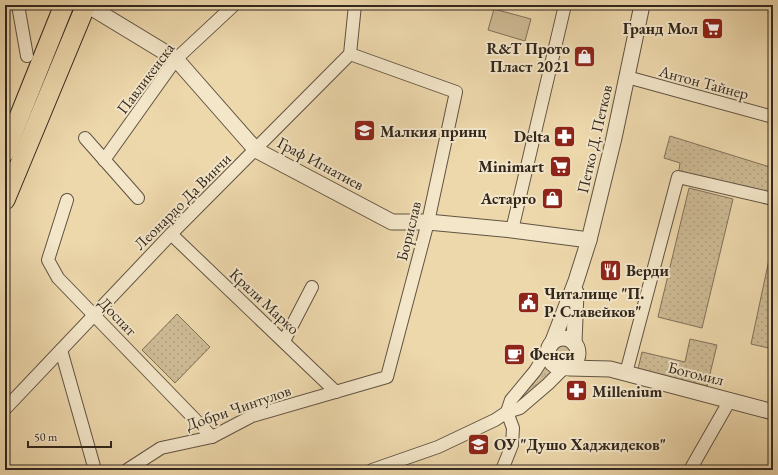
<svg xmlns="http://www.w3.org/2000/svg" width="778" height="475" viewBox="0 0 778 475" font-family="'EB Garamond',serif">
<defs>
<pattern id="grass-tufts" width="24" height="20" patternUnits="userSpaceOnUse"><rect width="24" height="20" fill="#cdba94"/><path d="M3 7l-1-3M5 7V3M7 7l1-3M15 17l-1-3M17 17v-4M19 17l1-3" fill="none" stroke="#b0a07f"/></pattern>
<pattern id="park-dots" width="8" height="8" patternUnits="userSpaceOnUse"><rect width="8" height="8" fill="#cdba94"/><path d="M2 2h.1M6 6h.1" fill="none" stroke="#b0a07f" stroke-width="1.8" stroke-linecap="round"/></pattern>
</defs>
<rect width="100%" height="100%" fill="#edd8ac"/>
<filter id="stains"><feTurbulence type="fractalNoise" baseFrequency=".005" numOctaves="4"/><feColorMatrix values="0 0 0 0 .2 0 0 0 0 .09 0 0 0 0 .02 0 0 0 .5 -.17"/></filter>
<radialGradient id="worn" r=".72"><stop offset=".6" stop-color="#630" stop-opacity="0"/><stop offset="1" stop-color="#630" stop-opacity=".3"/></radialGradient>
<g fill="url(#grass-tufts)" stroke="#807059">
<circle cx="563" cy="353" r="12"/>
<polygon points="547,360 551,366 558,370 518,405 514,401"/>
</g>
<g fill="url(#park-dots)" stroke="#807059">
<polygon points="670,136 773,168 773,196 678,176 680,163 664,158"/>
<polygon points="689,188 733,199 702,328 658,317"/>
<polygon points="773,241 773,349 751,344"/>
<polygon points="177,314 210,347 175,383 142,350"/>
<polygon points="690,339 717,345 707,386 638,369 642,352 685,362"/>
</g>
<polygon fill="#cdba94" stroke="#807059" points="494,9 531,19 525,41 488,30"/>
<g fill="none" stroke-linecap="round" stroke-linejoin="round">
<defs>
<g id="minor">
<polyline points="18,5 27,56"/>
<polyline points="627,77 773,117"/>
<polyline points="85,138 138,198"/>
<polyline points="104,160 176,59 234,5"/>
<polyline points="67,200 48,260 58,278 212,437"/>
<polyline points="512,230 565,5"/>
<polyline points="171,234 336,392"/>
<polyline points="284,341 312,287"/>
<polyline points="61,350 95,470"/>
<polyline points="626,373 678,177 773,199"/>
<polyline points="5,409 171,234 350,54 355,5"/>
<polyline points="507,412 511,400 535,371 547,352"/>
<polyline points="127,470 161,448 212,437 252,416 387,377 428,222 456,92 350,54"/>
<polyline points="372,470 438,447 495,420 507,412 520,408 548,384 563,369"/>
<polyline points="502,470 512,445 513,428 507,412"/>
<polyline points="690,470 730,400"/>
</g>
<g id="tertiary">
<polyline points="87,5 176,59 256,150 392,222 428,222 512,230 589,240"/>
<circle cx="563" cy="353" r="15"/>
<polyline points="553,341 576,281 589,240 614,138 642,5"/>
<polyline points="574,343 576,292"/>
<polyline points="569,368 610,369 773,412"/>
</g>
<g id="primary">
<polyline points="5,152 64,5"/>
<polyline points="5,200 86,5"/>
</g>
</defs>
<use href="#minor" stroke="#615342" stroke-width="14"/>
<use href="#tertiary" stroke="#615342" stroke-width="17"/>
<use href="#primary" stroke="#32271e" stroke-width="21"/>
<use href="#minor" stroke="#f3e6c9" stroke-width="12"/>
<use href="#tertiary" stroke="#f3e6c9" stroke-width="15"/>
<use href="#primary" stroke="#edd8ac" stroke-width="19"/>
</g>
<defs>
<symbol id="supermarket-square" viewBox="-11 -11 22 22"><rect x="-9" y="-9" width="18" height="18" rx="4" fill="#8f2418" stroke="#f3e6c9"/><path d="M-6-5.5h2.5l.6 2H6L4.5 2H-2.5L-4.4-4H-6ZM-1.5 3.2a1.3 1.3 0 1 0 .1 0ZM3 3.2a1.3 1.3 0 1 0 .1 0Z" fill="#fff"/></symbol>
<symbol id="shop-square" viewBox="-11 -11 22 22"><rect x="-9" y="-9" width="18" height="18" rx="4" fill="#8f2418" stroke="#f3e6c9"/><path d="M-5-2.5h2.3a2.7 3.5 0 0 1 5.4 0H5L5.5 6h-11ZM-1.5-2.5h3a1.5 2.3 0 0 0-3 0Z" fill="#fff"/></symbol>
<symbol id="school-square" viewBox="-11 -11 22 22"><rect x="-9" y="-9" width="18" height="18" rx="4" fill="#8f2418" stroke="#f3e6c9"/><path d="M0-5L7-2L0 1L-7-2ZM-4 1L0 2.5L4 1V4Q0 6-4 4Z" fill="#fff"/></symbol>
<symbol id="pharmacy-square" viewBox="-11 -11 22 22"><rect x="-9" y="-9" width="18" height="18" rx="4" fill="#8f2418" stroke="#f3e6c9"/><path d="M-2-6h4v4h4v4h-4v4h-4v-4h-4v-4h4Z" fill="#fff"/></symbol>
<symbol id="restaurant-square" viewBox="-11 -11 22 22"><rect x="-9" y="-9" width="18" height="18" rx="4" fill="#8f2418" stroke="#f3e6c9"/><path d="M-5-6h1v4h1v-4h1v4h1v-4h1v5L-1.5 .5V6h-2V.5L-5-1ZM5-6V6H3V1.5H1.5Q1.5-4 5-6Z" fill="#fff"/></symbol>
<symbol id="civic-square" viewBox="-11 -11 22 22"><rect x="-9" y="-9" width="18" height="18" rx="4" fill="#8f2418" stroke="#f3e6c9"/><path d="M-.6-6.5H3V-4.5H.6V-3L4-1V1h2V6H-6V1h2V-1L-.6-3ZM-1.2 2.5V6h2.4V2.5Z" fill="#fff"/></symbol>
<symbol id="cafe-square" viewBox="-11 -11 22 22"><rect x="-9" y="-9" width="18" height="18" rx="4" fill="#8f2418" stroke="#f3e6c9"/><path d="M-5.5-4.5H6V0H3Q3 3.5 0 3.5H-2.5Q-5.5 3.5-5.5 0ZM3-3.2v2h1.7v-2ZM-6 4.5H4V6H-6Z" fill="#fff"/></symbol>
</defs>
<g fill-rule="evenodd">
<use href="#supermarket-square" x="700" y="16" width="25" height="25"/>
<use href="#shop-square" x="572" y="44" width="25" height="25"/>
<use href="#school-square" x="352" y="118" width="25" height="25"/>
<use href="#pharmacy-square" x="552" y="124" width="25" height="25"/>
<use href="#supermarket-square" x="548" y="154" width="25" height="25"/>
<use href="#shop-square" x="540" y="186" width="25" height="25"/>
<use href="#restaurant-square" x="598" y="258" width="25" height="25"/>
<use href="#civic-square" x="516" y="290" width="25" height="25"/>
<use href="#cafe-square" x="502" y="342" width="25" height="25"/>
<use href="#pharmacy-square" x="564" y="378" width="25" height="25"/>
<use href="#school-square" x="466" y="432" width="25" height="25"/>
</g>
<g text-anchor="middle" stroke-width="4" stroke-linejoin="round" paint-order="stroke">
<g font-size="16" font-weight="bold" fill="#32271e" stroke="#f3e6c9" text-anchor="start">
<text x="698" y="34" text-anchor="end">Гранд Мол</text>
<text x="570" y="54" text-anchor="end">R&amp;T Прото<tspan x="570" dy="18">Пласт 2021</tspan></text>
<text x="380" y="137">Малкия принц</text>
<text x="550" y="142" text-anchor="end">Delta</text>
<text x="544" y="172" text-anchor="end">Minimart</text>
<text x="536" y="204" text-anchor="end">Астарго</text>
<text x="626" y="276">Верди</text>
<text x="544" y="299">Читалище "П.<tspan x="544" dy="18">Р. Славейков"</tspan></text>
<text x="530" y="360">Фенси</text>
<text x="592" y="397">Millenium</text>
<text x="494" y="450">ОУ "Душо Хаджидеков"</text>
</g>
<g font-size="16" fill="#32271e" stroke="#f3e6c9">
<text transform="translate(145 78) rotate(-53)" y="6">Павликенска</text>
<text transform="translate(704 82) rotate(15)" y="6">Антон Тайнер</text>
<text transform="translate(594 139) rotate(-77)" y="6">Петко Д. Петков</text>
<text transform="translate(321 163) rotate(28)" y="6">Граф Игнатиев</text>
<text transform="translate(182 201) rotate(-45)" y="6">Леонардо Да Винчи</text>
<text transform="translate(408 231) rotate(-76)" y="6">Борислав</text>
<text transform="translate(265 301) rotate(43)" y="6">Крали Марко</text>
<text transform="translate(118 316) rotate(46)" y="6">Доспат</text>
<text transform="translate(696 373) rotate(14)" y="6">Богомил</text>
<text transform="translate(238 407) rotate(-19)" y="6">Добри Чинтулов</text>
</g>
</g>
<rect width="778" height="475" fill="none" stroke="#edd8ac" stroke-width="20"/>
<rect x="6" y="6" width="766" height="463" fill="none" stroke="#32271e" stroke-width="2"/>
<rect x="10" y="10" width="758" height="455" fill="none" stroke="#32271e"/>
<path d="M28 441v6h83v-6" fill="none" stroke="#32271e" stroke-width="2"/>
<text x="34" y="441" font-size="12" fill="#32271e" stroke="#f3e6c9" stroke-width="3" paint-order="stroke">50 m</text>
<rect width="100%" height="100%" filter="url(#stains)"/>
<rect width="100%" height="100%" fill="url(#worn)"/>
</svg>
